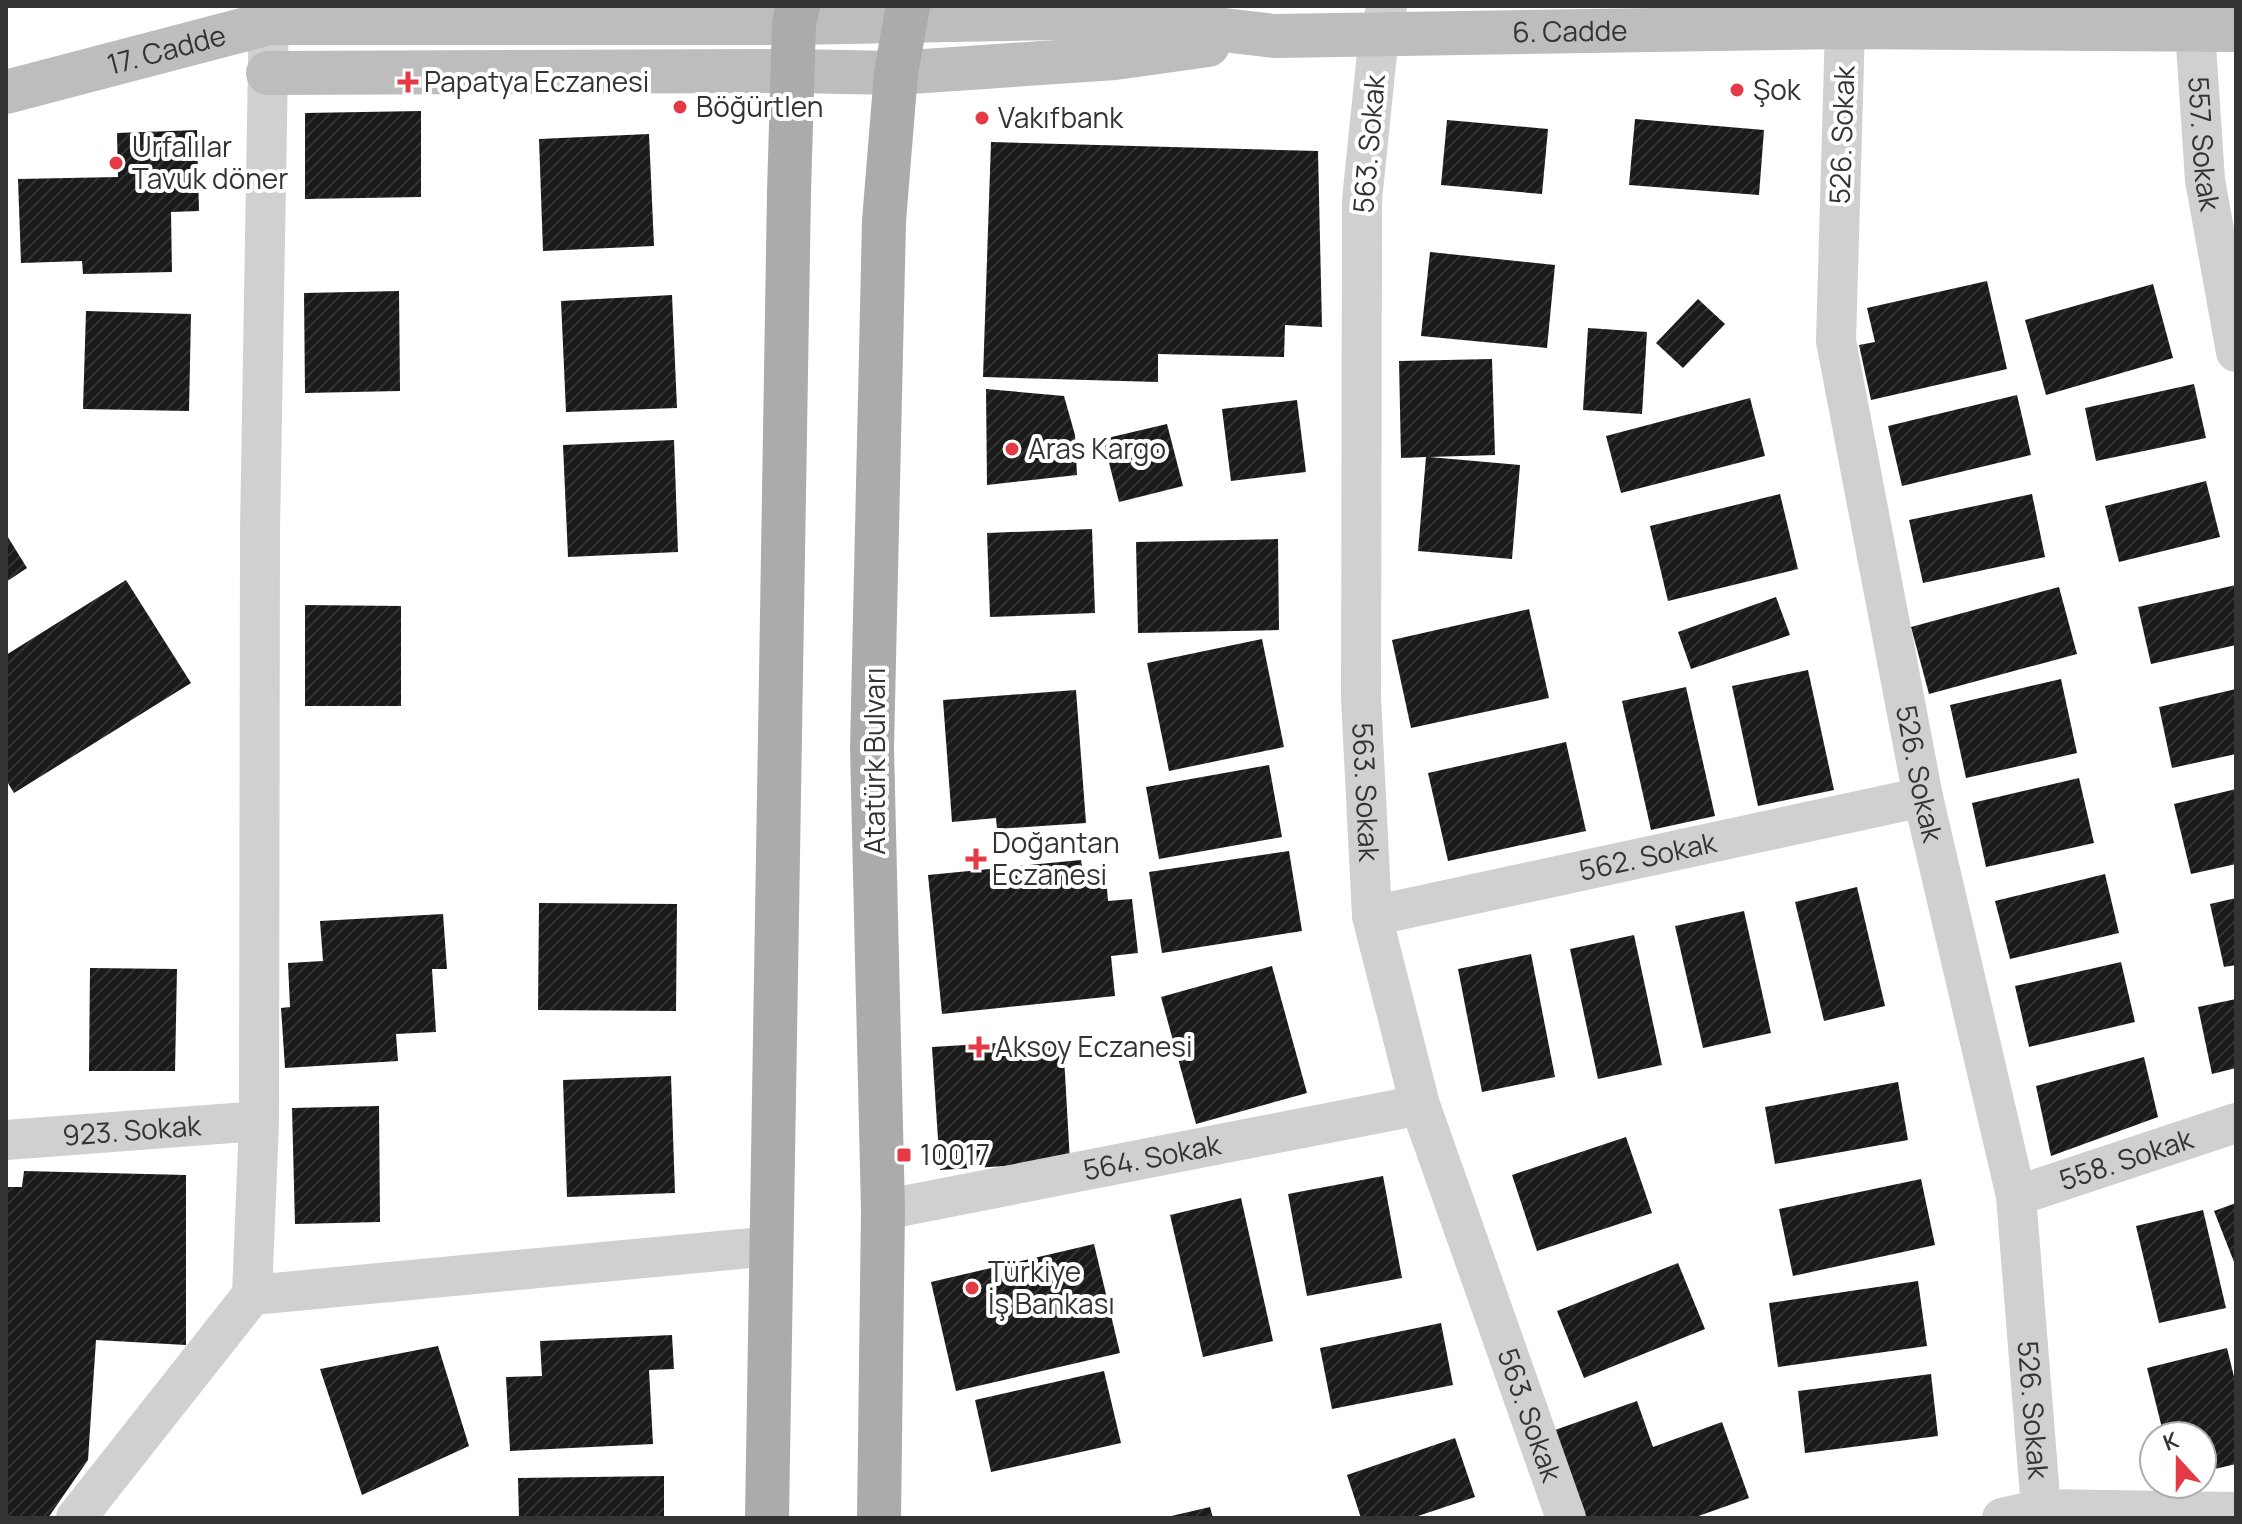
<svg xmlns="http://www.w3.org/2000/svg" width="2242" height="1524" viewBox="0 0 2242 1524" font-family="Manrope,sans-serif">
<defs>
<pattern id="building-hatch" width="6" height="6" patternUnits="userSpaceOnUse" patternTransform="scale(2)"><rect width="6" height="6" fill="#1a1a1a"/><path d="M-1 1l2-2M0 6l6-6M5 7l2-2" fill="none" stroke="#333"/></pattern>
</defs>
<rect width="100%" height="100%" fill="#fff"/>
<g fill="url(#building-hatch)">
<polygon points="421,111 421,197 305,199 305,113"/>
<polygon points="1635,119 1764,130 1759,195 1629,185"/>
<polygon points="1447,120 1548,129 1542,194 1441,185"/>
<polygon points="197,130 199,211 171,212 172,272 83,274 82,261 21,263 18,179 118,177 117,133"/>
<polygon points="649,134 654,246 543,251 539,139"/>
<polygon points="991,142 1318,151 1322,327 1285,325 1284,357 1158,354 1158,382 983,377"/>
<polygon points="1430,252 1555,265 1547,348 1421,336"/>
<polygon points="1987,281 2007,369 1871,400 1859,345 1875,342 1867,308"/>
<polygon points="2153,284 2173,358 2046,395 2025,320"/>
<polygon points="399,291 400,391 305,393 304,293"/>
<polygon points="672,295 677,408 566,412 561,301"/>
<polygon points="1698,299 1725,324 1683,368 1656,343"/>
<polygon points="86,311 191,314 189,411 83,409"/>
<polygon points="1588,328 1647,332 1642,414 1583,410"/>
<polygon points="1492,359 1495,455 1429,457 1520,465 1512,559 1418,551 1426,457 1401,458 1399,361"/>
<polygon points="2194,384 2206,438 2096,461 2085,408"/>
<polygon points="986,389 1064,396 1075,435 1077,475 987,485"/>
<polygon points="2017,395 2031,455 1902,486 1888,426"/>
<polygon points="1750,398 1765,456 1621,493 1606,436"/>
<polygon points="1297,400 1306,472 1231,481 1222,409"/>
<polygon points="1167,424 1183,486 1119,502 1103,439"/>
<polygon points="674,440 678,552 568,557 563,445"/>
<polygon points="2206,481 2220,537 2119,562 2105,506"/>
<polygon points="1780,494 1798,569 1668,601 1650,526"/>
<polygon points="2032,494 2045,557 1923,583 1909,520"/>
<polygon points="1092,529 1095,613 990,617 987,533"/>
<polygon points="6,534 27,568 6,582"/>
<polygon points="1278,539 1279,630 1138,633 1136,542"/>
<polygon points="126,580 191,683 14,793 6,780 6,655"/>
<polygon points="2236,585 2236,645 2151,664 2138,607"/>
<polygon points="2059,587 2077,654 1929,694 1911,627"/>
<polygon points="1776,597 1790,635 1691,669 1678,632"/>
<polygon points="305,605 401,606 401,706 305,706"/>
<polygon points="1529,609 1549,698 1411,728 1392,640"/>
<polygon points="1262,639 1284,747 1169,771 1147,663"/>
<polygon points="1808,670 1834,790 1758,806 1732,686"/>
<polygon points="2061,679 2077,753 1966,778 1950,705"/>
<polygon points="1686,687 1715,816 1651,830 1622,701"/>
<polygon points="2236,689 2236,754 2172,768 2159,707"/>
<polygon points="1076,690 1086,823 997,829 996,818 952,822 943,700"/>
<polygon points="1566,742 1586,831 1448,861 1428,773"/>
<polygon points="1269,765 1282,837 1159,859 1146,787"/>
<polygon points="2079,778 2094,843 1986,867 1972,803"/>
<polygon points="2236,789 2236,864 2191,874 2174,804"/>
<polygon points="1289,851 1302,931 1162,953 1149,872"/>
<polygon points="1081,860 1084,879 1106,876 1108,901 1132,899 1138,953 1111,956 1115,996 942,1014 928,875"/>
<polygon points="2105,874 2119,933 2010,959 1995,901"/>
<polygon points="1857,887 1885,1006 1824,1021 1795,902"/>
<polygon points="2236,898 2236,965 2224,967 2210,904"/>
<polygon points="539,903 677,904 676,1011 538,1010"/>
<polygon points="1744,911 1771,1033 1703,1048 1675,926"/>
<polygon points="443,914 447,969 432,969 436,1032 396,1034 398,1061 285,1068 281,1008 290,1007 288,963 323,961 320,921"/>
<polygon points="1634,935 1662,1065 1598,1079 1570,949"/>
<polygon points="1531,954 1555,1077 1482,1092 1458,969"/>
<polygon points="2121,962 2135,1022 2029,1047 2015,986"/>
<polygon points="1272,966 1307,1093 1196,1124 1161,997"/>
<polygon points="90,968 177,969 175,1071 89,1071"/>
<polygon points="2236,999 2236,1068 2212,1074 2198,1007"/>
<polygon points="1063,1039 1070,1162 940,1170 932,1047"/>
<polygon points="2144,1057 2158,1117 2051,1156 2036,1086"/>
<polygon points="671,1076 675,1193 567,1197 563,1080"/>
<polygon points="1898,1082 1908,1140 1775,1164 1765,1107"/>
<polygon points="379,1106 380,1222 295,1224 292,1108"/>
<polygon points="1626,1137 1652,1213 1537,1251 1512,1175"/>
<polygon points="24,1171 186,1175 186,1345 96,1340 88,1460 48,1518 6,1518 6,1187 22,1187"/>
<polygon points="1383,1176 1402,1278 1307,1296 1288,1194"/>
<polygon points="1921,1179 1935,1245 1793,1276 1779,1209"/>
<polygon points="1241,1198 1273,1341 1203,1357 1170,1215"/>
<polygon points="2236,1203 2236,1267 2214,1211"/>
<polygon points="2203,1210 2226,1308 2159,1323 2136,1226"/>
<polygon points="1094,1244 1120,1353 956,1391 931,1282"/>
<polygon points="1678,1263 1705,1329 1584,1378 1557,1311"/>
<polygon points="1918,1281 1927,1346 1778,1367 1769,1303"/>
<polygon points="1441,1323 1453,1385 1332,1409 1320,1348"/>
<polygon points="672,1335 674,1369 649,1370 653,1444 510,1451 506,1377 542,1376 540,1341"/>
<polygon points="438,1346 469,1446 362,1495 320,1369"/>
<polygon points="2227,1348 2236,1385 2236,1464 2202,1472 2202,1436 2164,1436 2147,1368"/>
<polygon points="1104,1371 1121,1443 991,1472 975,1400"/>
<polygon points="1931,1374 1938,1436 1805,1453 1798,1391"/>
<polygon points="1637,1401 1653,1447 1722,1422 1749,1498 1693,1518 1586,1518 1555,1430"/>
<polygon points="1455,1438 1475,1497 1412,1518 1361,1518 1347,1475"/>
<polygon points="664,1476 664,1518 519,1518 518,1478"/>
<polygon points="1210,1507 1213,1518 1167,1518 1167,1517"/>
</g>
<g fill="none" stroke-linecap="round" stroke-linejoin="round">
<g stroke="#d0d0d0" stroke-width="40">
<path id="s1" d="M1387,6l-8,28 -17,166 -1,498 11,218 48,189 146,413"/>
<path id="s2" d="M1849,6l-4,21 -9,314 87,456 93,399 25,313 -3,9"/>
<path id="s3" d="M2195,30l10,150 31,172"/>
<path id="s4" d="M1372,916l551,-119"/>
<path id="s5" d="M6,1140l253,-19"/>
<path id="s6" d="M2016,1196l220,-73"/>
<path id="s7" d="M883,1210l537,-105"/>
<polyline points="252,1295 772,1246"/>
<polyline points="76,1518 252,1295 259,1121 260,531 269,6"/>
<polyline points="2002,1518 2041,1509 2236,1512"/>
</g>
<g stroke="#bdbdbd" stroke-width="44">
<polyline points="268,73 793,71 896,73 1115,58 1208,45"/>
<path id="s8" d="M6,92l263,-69h525l317,-6 163,19 571,-9 391,3"/>
</g>
<g stroke="#ababab" stroke-width="44">
<polyline points="767,1518 789,192 794,23 798,6"/>
<polyline points="879,1518 883,1210 872,748 884,221 896,73 908,6"/>
</g>
</g>
<g fill="#e63946" stroke="#fff" stroke-width="3">
<path d="M404 70h8v8h8v8h-8v8h-8v-8h-8v-8h8z"/>
<circle cx="1737" cy="90" r="8"/>
<circle cx="680" cy="107" r="8"/>
<circle cx="982" cy="118" r="8"/>
<circle cx="116" cy="163" r="8"/>
<circle cx="1012" cy="449" r="8"/>
<path d="M972 847h8v8h8v8h-8v8h-8v-8h-8v-8h8z"/>
<path d="M975 1035h8v8h8v8h-8v8h-8v-8h-8v-8h8z"/>
<rect x="896" y="1147" width="16" height="16" rx="4"/>
<circle cx="972" cy="1288" r="8"/>
</g>
<g text-anchor="middle" stroke-width="8" stroke-linejoin="round" paint-order="stroke">
<g font-size="28" fill="#333" stroke="#fff">
<text dy="10" stroke="none"><textPath href="#s8" startOffset="1574">6. Cadde</textPath></text>
<text dy="10" stroke="none"><textPath href="#s8" startOffset="166">17. Cadde</textPath></text>
<text transform="translate(1842 135) rotate(-88)" y="10">526. Sokak</text>
<text transform="translate(1369 144) rotate(-85)" y="10">563. Sokak</text>
<text dy="10" stroke="none"><textPath href="#s3" startOffset="114">557. Sokak</textPath></text>
<text transform="translate(875 761) rotate(-90)" y="10">Atatürk Bulvarı</text>
<text dy="10" stroke="none"><textPath href="#s2" startOffset="776">526. Sokak</textPath></text>
<text dy="10" stroke="none"><textPath href="#s1" startOffset="788">563. Sokak</textPath></text>
<text dy="10" stroke="none"><textPath href="#s4" startOffset="282">562. Sokak</textPath></text>
<text dy="10" stroke="none"><textPath href="#s5" startOffset="126">923. Sokak</textPath></text>
<text dy="10" stroke="none"><textPath href="#s7" startOffset="274">564. Sokak</textPath></text>
<text dy="10" stroke="none"><textPath href="#s6" startOffset="116">558. Sokak</textPath></text>
<text dy="10" stroke="none"><textPath href="#s2" startOffset="1424">526. Sokak</textPath></text>
<text dy="10" stroke="none"><textPath href="#s1" startOffset="1436">563. Sokak</textPath></text>
</g>
<g font-size="28" fill="#333" stroke="#fff" text-anchor="start">
<text x="424" y="92">Papatya Eczanesi</text>
<text x="1753" y="100">Şok</text>
<text x="696" y="117">Böğürtlen</text>
<text x="998" y="128">Vakıfbank</text>
<text x="132" y="157">Urfalılar<tspan x="132" dy="32">Tavuk döner</tspan></text>
<text x="1028" y="459">Aras Kargo</text>
<text x="992" y="853">Doğantan<tspan x="992" dy="32">Eczanesi</tspan></text>
<text x="995" y="1057">Aksoy Eczanesi</text>
<text x="920" y="1165">10017</text>
<text x="988" y="1282">Türkiye<tspan x="988" dy="32">İş Bankası</tspan></text>
</g>
</g>
<rect width="2242" height="1524" fill="none" stroke="#333333" stroke-width="16"/>
<g transform="translate(2178 1460) rotate(339)"><circle r="38" fill="#ffffff" stroke="#adadad" stroke-width="2"/>
<path d="M0-6L14 30L0 20L-14 30Z" fill="#e63946"/>
<text y="-12" font-size="22" font-weight="bold" text-anchor="middle" fill="#333333">K</text>
</g>
</svg>
